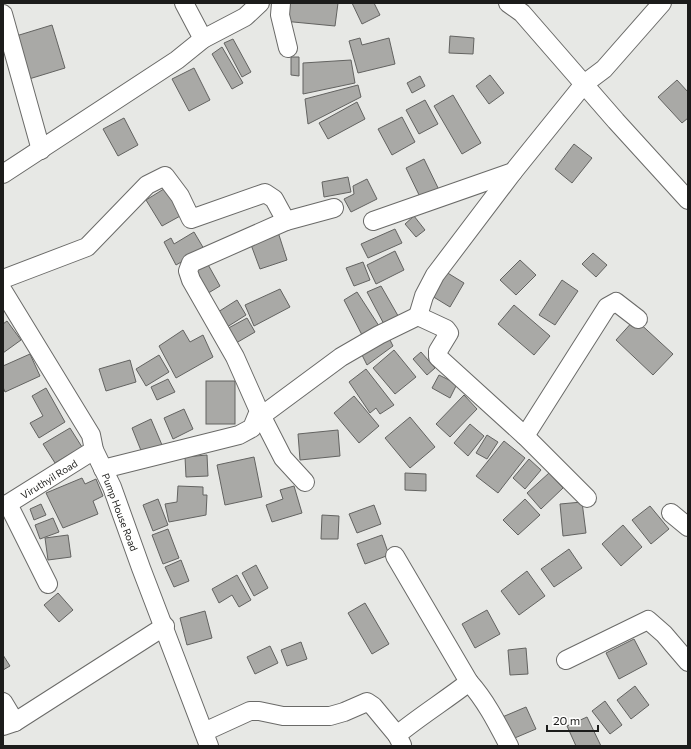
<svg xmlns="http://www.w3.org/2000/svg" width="691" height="749" viewBox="0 0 691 749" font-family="Commissioner,sans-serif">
<rect width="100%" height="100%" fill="#e7e8e5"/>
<g fill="#a9a9a6" stroke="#636361">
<polygon points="285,3 338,3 335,26 283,21"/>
<polygon points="352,3 374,3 380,15 362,24"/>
<polygon points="52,25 65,68 29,79 16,36"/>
<polygon points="450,36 474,38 473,54 449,53"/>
<polygon points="360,38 362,45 389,38 395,64 358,73 349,41"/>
<polygon points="233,39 251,72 242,77 224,43"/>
<polygon points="222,47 243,83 232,89 212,54"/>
<polygon points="291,57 299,57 299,76 291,75"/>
<polygon points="351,60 355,83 303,94 303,63"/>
<polygon points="194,68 210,100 189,111 172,79"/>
<polygon points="490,75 504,93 489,104 476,86"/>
<polygon points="420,76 425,86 412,93 407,83"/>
<polygon points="677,80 688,92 688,118 682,123 658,97"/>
<polygon points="358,85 361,97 308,124 305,99"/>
<polygon points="453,95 481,143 462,154 434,106"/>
<polygon points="425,100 438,124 419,134 406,110"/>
<polygon points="357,102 365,119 328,139 319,123"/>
<polygon points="402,117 415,142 392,155 378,129"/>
<polygon points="124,118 138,145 118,156 103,129"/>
<polygon points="574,144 592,158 572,183 555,169"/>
<polygon points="424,159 440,192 422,201 406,168"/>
<polygon points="348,177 351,192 324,197 322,182"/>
<polygon points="367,179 377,199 351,212 344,199 354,194 353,186"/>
<polygon points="167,187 182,215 162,226 146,200"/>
<polygon points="414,216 425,230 416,237 405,224"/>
<polygon points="395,229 402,243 368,258 361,244"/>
<polygon points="194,232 204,249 176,265 164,242 171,238 174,244"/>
<polygon points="278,232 287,260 260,269 250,242"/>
<polygon points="395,251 404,270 376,284 367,265"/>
<polygon points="593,253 607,265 596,277 582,264"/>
<polygon points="520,260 536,275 516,295 500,280"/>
<polygon points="206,261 220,286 205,295 191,270"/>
<polygon points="363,262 370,280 354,286 346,268"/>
<polygon points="446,272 464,283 450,307 432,296"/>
<polygon points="562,280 578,291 555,325 539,315"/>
<polygon points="381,286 401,321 386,328 367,292"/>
<polygon points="280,289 290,307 254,326 245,305"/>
<polygon points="357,292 379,326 362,335 344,300"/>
<polygon points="237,300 246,315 227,327 218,312"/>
<polygon points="514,305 550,336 534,355 498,324"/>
<polygon points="247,318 255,332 231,346 223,331"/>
<polygon points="635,319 673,354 653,375 616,340"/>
<polygon points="7,321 21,340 3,353 3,324"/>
<polygon points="183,330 190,342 203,335 213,357 176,378 159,346"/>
<polygon points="389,338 393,346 367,365 361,353"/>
<polygon points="394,350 416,377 395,394 373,368"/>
<polygon points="421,352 435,368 427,375 413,359"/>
<polygon points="30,354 40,376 5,392 3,387 3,366"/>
<polygon points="159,355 169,372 146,386 136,369"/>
<polygon points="130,360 136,382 106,391 99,369"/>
<polygon points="366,369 394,405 380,414 376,408 370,413 349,382"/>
<polygon points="439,375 457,384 450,398 432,388"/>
<polygon points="168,379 175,392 157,400 151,387"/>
<rect x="206" y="381" width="29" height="43"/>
<polygon points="46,388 65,422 39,438 30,423 43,416 32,396"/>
<polygon points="464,395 477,409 450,437 436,424"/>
<polygon points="354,396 379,426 359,443 334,413"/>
<polygon points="184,409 193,429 173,439 164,418"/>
<polygon points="410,417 435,447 410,468 385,438"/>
<polygon points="151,419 162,445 142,453 132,428"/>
<polygon points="470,424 484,436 468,456 454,443"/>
<polygon points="70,428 82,447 55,463 43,444"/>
<polygon points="338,430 340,456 300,460 298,434"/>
<polygon points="487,435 498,442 487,459 476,453"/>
<polygon points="504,441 525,458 498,493 476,476"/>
<polygon points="207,455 208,476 186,477 185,457"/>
<polygon points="254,457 262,497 225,505 217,465"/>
<polygon points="529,459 541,470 525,489 513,478"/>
<polygon points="405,473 426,474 426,491 405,490"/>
<polygon points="549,473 563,488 541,509 527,493"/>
<polygon points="82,478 85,484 96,479 103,496 93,501 98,514 63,528 46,493"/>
<polygon points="178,486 203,487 203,495 207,495 206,515 169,522 165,504 177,502"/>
<polygon points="294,486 302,513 272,522 266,505 283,499 280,490"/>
<polygon points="158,499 168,525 153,531 143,505"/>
<polygon points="525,499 540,515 518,535 503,520"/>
<polygon points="582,502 586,533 563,536 560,504"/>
<polygon points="41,504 46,515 34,520 30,509"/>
<polygon points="374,505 381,524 357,533 349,514"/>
<polygon points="650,506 669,529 651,544 632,520"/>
<polygon points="322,515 339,516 338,539 321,539"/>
<polygon points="53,518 59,532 40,539 35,525"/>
<polygon points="623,525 642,547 621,566 602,544"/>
<polygon points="168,529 179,558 163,564 152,535"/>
<polygon points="68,535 71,557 48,560 45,538"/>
<polygon points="382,535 389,555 365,564 357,544"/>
<polygon points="569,549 582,568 554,587 541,569"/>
<polygon points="181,560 189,581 174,587 165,567"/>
<polygon points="256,565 268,588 254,596 242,573"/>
<polygon points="527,571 545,596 519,615 501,591"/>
<polygon points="237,575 251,600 239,607 232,595 219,603 212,589"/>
<polygon points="58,593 73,610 59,622 44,605"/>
<polygon points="365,603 389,644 372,654 348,613"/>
<polygon points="487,610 500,634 475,648 462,624"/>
<polygon points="205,611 212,638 187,645 180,618"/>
<polygon points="634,639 647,664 619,679 606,653"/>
<polygon points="301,642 307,659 287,666 281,650"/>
<polygon points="270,646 278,663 255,674 247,657"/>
<polygon points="526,648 528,674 510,675 508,650"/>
<polygon points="3,655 10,666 3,670"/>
<polygon points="635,686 649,705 631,719 617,700"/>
<polygon points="605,701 622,725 610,734 592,711"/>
<polygon points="526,707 536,729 510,740 500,718"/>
<polygon points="587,717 601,746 576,746 567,726"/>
</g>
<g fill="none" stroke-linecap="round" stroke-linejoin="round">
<defs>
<g id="minor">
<polyline points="184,3 203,39"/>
<polyline points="281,3 280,15 288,48"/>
<polyline points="508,3 522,13 616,121 688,200"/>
<polyline points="3,14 41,150"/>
<polyline points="3,174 177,60 203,39 245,17 260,3"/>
<polyline points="373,221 513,172 584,84 604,69 662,3"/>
<polyline points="3,279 87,247 147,185 165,176 180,196 191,219 265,193 274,199 286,221"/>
<polyline points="3,291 91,435 94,450 112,487 141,568 209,746"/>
<polyline points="418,316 424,296 435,275 513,172"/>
<polyline points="525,436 607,307 616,302 638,319"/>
<polyline points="103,469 239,435 252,428 259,411 235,357 191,280 188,271 191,263 286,221 334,208"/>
<polyline points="305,482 283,458 259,411 268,411 341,357 379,335 418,316 446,329 449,333 438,351 438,357 525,436 587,498"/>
<polyline points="8,504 48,584"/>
<polyline points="3,507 94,450"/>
<polyline points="671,513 688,527"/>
<polyline points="395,556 469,682"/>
<polyline points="566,660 648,620 664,634 688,662"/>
<polyline points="3,702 15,722"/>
<polyline points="3,726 15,722 165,626"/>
<polyline points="204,732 250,711 259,711 283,716 330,716 344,712 367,702 373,706 397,735"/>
<path d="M402,745l-5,-10c23,-19 49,-35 72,-53 17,19 28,41 40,64"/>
</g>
</defs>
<use href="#minor" stroke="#6a6a68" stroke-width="20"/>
<use href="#minor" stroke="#fff" stroke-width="18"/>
</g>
<g text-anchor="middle" stroke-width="3" stroke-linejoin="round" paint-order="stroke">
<g font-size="10" fill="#1c1c1b" stroke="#fffffe">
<text transform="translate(49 479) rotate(-32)" y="4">Viruthyil Road</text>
<text transform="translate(120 512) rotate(69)" y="4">Pump House Road</text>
</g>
</g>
<rect width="691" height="749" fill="none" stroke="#1c1c1b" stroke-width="8"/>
<path d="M547 725v6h51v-6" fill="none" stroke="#1c1c1b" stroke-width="2"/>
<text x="553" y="725" font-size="12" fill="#1c1c1b" stroke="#fffffe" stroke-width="3" paint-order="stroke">20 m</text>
</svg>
